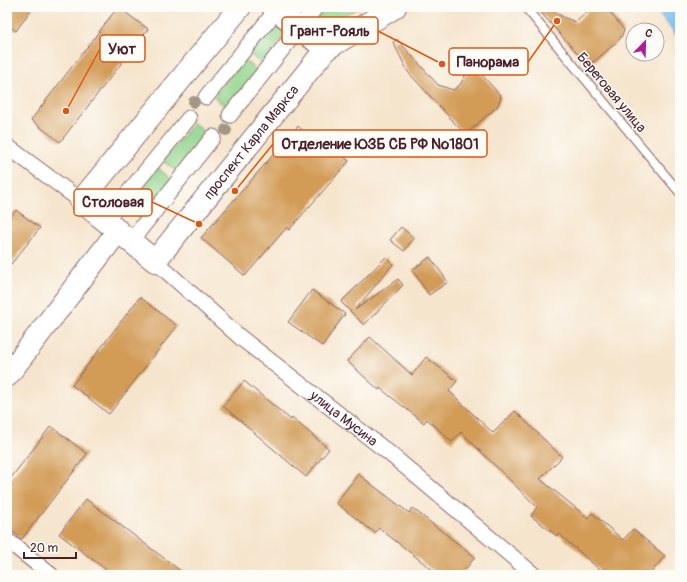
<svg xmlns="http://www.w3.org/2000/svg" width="687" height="582" viewBox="0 0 687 582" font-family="Pangolin,sans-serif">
<rect width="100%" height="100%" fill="#fdfcf7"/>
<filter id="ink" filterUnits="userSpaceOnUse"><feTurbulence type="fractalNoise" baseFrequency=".025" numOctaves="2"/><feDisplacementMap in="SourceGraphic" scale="8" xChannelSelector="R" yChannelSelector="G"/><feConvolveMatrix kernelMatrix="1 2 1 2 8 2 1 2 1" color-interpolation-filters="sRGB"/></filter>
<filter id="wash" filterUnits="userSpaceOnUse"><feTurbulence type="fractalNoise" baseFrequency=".012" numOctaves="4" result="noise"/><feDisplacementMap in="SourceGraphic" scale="16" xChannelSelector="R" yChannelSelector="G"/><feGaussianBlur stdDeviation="0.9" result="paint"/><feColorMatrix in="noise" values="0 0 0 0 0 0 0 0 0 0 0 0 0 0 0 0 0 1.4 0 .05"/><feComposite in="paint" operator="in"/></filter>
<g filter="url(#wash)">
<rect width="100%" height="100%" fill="#f6e5cd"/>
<g fill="#92d58d" stroke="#6e7a5c">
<polygon points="319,7 361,7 309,33 303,27"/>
<polygon points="278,15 292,26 262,64 248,53"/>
<polygon points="243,59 257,70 227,108 214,97"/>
<polygon points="193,123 207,134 177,172 163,161"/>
<polygon points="157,167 171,179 139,220 125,208"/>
</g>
<polygon fill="#78c0f0" stroke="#61708e" points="654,7 680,7 680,40"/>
<g id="blocks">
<g fill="#d29b57">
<polygon points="7,7 33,7 16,31 7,25"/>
<polygon points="118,7 148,29 60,142 31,120"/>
<polygon points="536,7 546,7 565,18 576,22 586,13 588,7 606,7 624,30 620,39 595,61 589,63 583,60"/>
<polygon points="397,39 438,85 453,90 460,85 465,76 463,54 500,95 501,98 497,107 467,133 461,130 408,72 393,42"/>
<polygon points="298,126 314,141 319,136 349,161 289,230 287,227 245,276 201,238"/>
<polygon points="16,210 40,228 7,269 7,221"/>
<polygon points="401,227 414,238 404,251 390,240"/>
<polygon points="386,257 393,264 355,310 398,279 403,285 364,325 341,302"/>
<polygon points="430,257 448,282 429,295 412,270"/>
<polygon points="312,290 345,314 322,346 288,322"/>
<polygon points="140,297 177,326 109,414 72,385"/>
<polygon points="370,337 412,375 426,357 457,381 449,391 493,433 515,411 562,457 540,479 588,518 592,513 623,540 633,529 665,556 649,575 594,575 599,569 559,534 557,536 531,516 537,507 461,432 452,442 427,419 424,423 380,388 379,390 347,361"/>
<polygon points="244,381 291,420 292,418 329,449 306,477 223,406"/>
<polygon points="51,426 87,454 22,539 7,527 7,483"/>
<polygon points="358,474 409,513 412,508 475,557 461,575 439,575 379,528 375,533 336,503"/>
<polygon points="86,499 186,575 113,575 59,534"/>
</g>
</g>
</g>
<g filter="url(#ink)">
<use href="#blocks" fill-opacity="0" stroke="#866464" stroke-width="1"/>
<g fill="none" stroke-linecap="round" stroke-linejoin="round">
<defs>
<g id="lane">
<polyline points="525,7 680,193"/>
<polyline points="7,162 15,152"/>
</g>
<g id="street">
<polyline points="206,97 279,7"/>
<polyline points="230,115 316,7"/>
<polyline points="7,146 81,201"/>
<polyline points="105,221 189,118"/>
<polyline points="131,241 213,137"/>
<path id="s1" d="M155,261l86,77 148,115 145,122"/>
<polyline points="7,540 51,575"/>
</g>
<g id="secondary">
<path id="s2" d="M240,7l-159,194 74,60 171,-212 69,-42"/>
<polyline points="273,7 326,49"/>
<polyline points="7,376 118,231"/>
</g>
</defs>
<use href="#lane" stroke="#866464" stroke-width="10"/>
<use href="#street" stroke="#866464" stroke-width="17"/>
<use href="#secondary" stroke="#866464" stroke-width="24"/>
<use href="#lane" stroke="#fff" stroke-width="8"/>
<use href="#street" stroke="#fff" stroke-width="15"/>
<use href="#secondary" stroke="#fff" stroke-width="22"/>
</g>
<g fill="#a49684">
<circle cx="194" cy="102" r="6"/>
<circle cx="226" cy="130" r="6"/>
</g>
</g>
<g text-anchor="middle" stroke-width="3" stroke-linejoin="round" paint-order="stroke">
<g font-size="14" fill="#4a1f2b" stroke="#fdfcf7">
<text transform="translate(612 92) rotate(50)" y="5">Береговая улица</text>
<text dy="5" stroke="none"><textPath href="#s2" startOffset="499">проспект Карла Маркса</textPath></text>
<text dy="5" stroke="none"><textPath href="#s1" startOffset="246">улица Мусина</textPath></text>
</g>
</g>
<path fill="none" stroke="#e0560e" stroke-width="1.5" d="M442 64L378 31M66 111L100 49M557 21L528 62M235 191L273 144M199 224L152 202"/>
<g fill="#e0560e" stroke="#fdfcf7" stroke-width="1.5">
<circle cx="442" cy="64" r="4"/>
<circle cx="66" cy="111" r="4"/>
<circle cx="557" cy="21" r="4"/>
<circle cx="235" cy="191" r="4"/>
<circle cx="199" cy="224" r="4"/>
</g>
<g fill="#fdfcf7" stroke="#e0560e" stroke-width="1.5">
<rect x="282" y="17" width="96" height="27" rx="4"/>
<rect x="100" y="35" width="45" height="27" rx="4"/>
<rect x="449" y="48" width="79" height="27" rx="4"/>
<rect x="273" y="130" width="214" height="27" rx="4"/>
<rect x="74" y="189" width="78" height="27" rx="4"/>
</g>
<g font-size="15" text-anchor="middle" font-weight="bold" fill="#4a1f2b">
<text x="330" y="36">Грант-Рояль</text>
<text x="122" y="54">Уют</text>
<text x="488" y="67">Панорама</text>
<text x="380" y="149">Отделение ЮЗБ СБ РФ №1801</text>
<text x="113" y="207">Столовая</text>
</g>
<rect width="687" height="582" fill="none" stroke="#fdfcf7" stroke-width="24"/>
<g transform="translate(645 42) rotate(23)"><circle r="19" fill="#fdfcf7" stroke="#b5a4a5"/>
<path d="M0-3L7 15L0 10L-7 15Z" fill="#b5179e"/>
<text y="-6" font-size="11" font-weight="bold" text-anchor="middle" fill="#4a1f2b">С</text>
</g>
<path d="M24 552v6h52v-6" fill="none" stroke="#4a1f2b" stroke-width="2"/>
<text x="30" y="552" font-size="12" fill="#4a1f2b" stroke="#fdfcf7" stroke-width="3" paint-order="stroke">20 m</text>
</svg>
